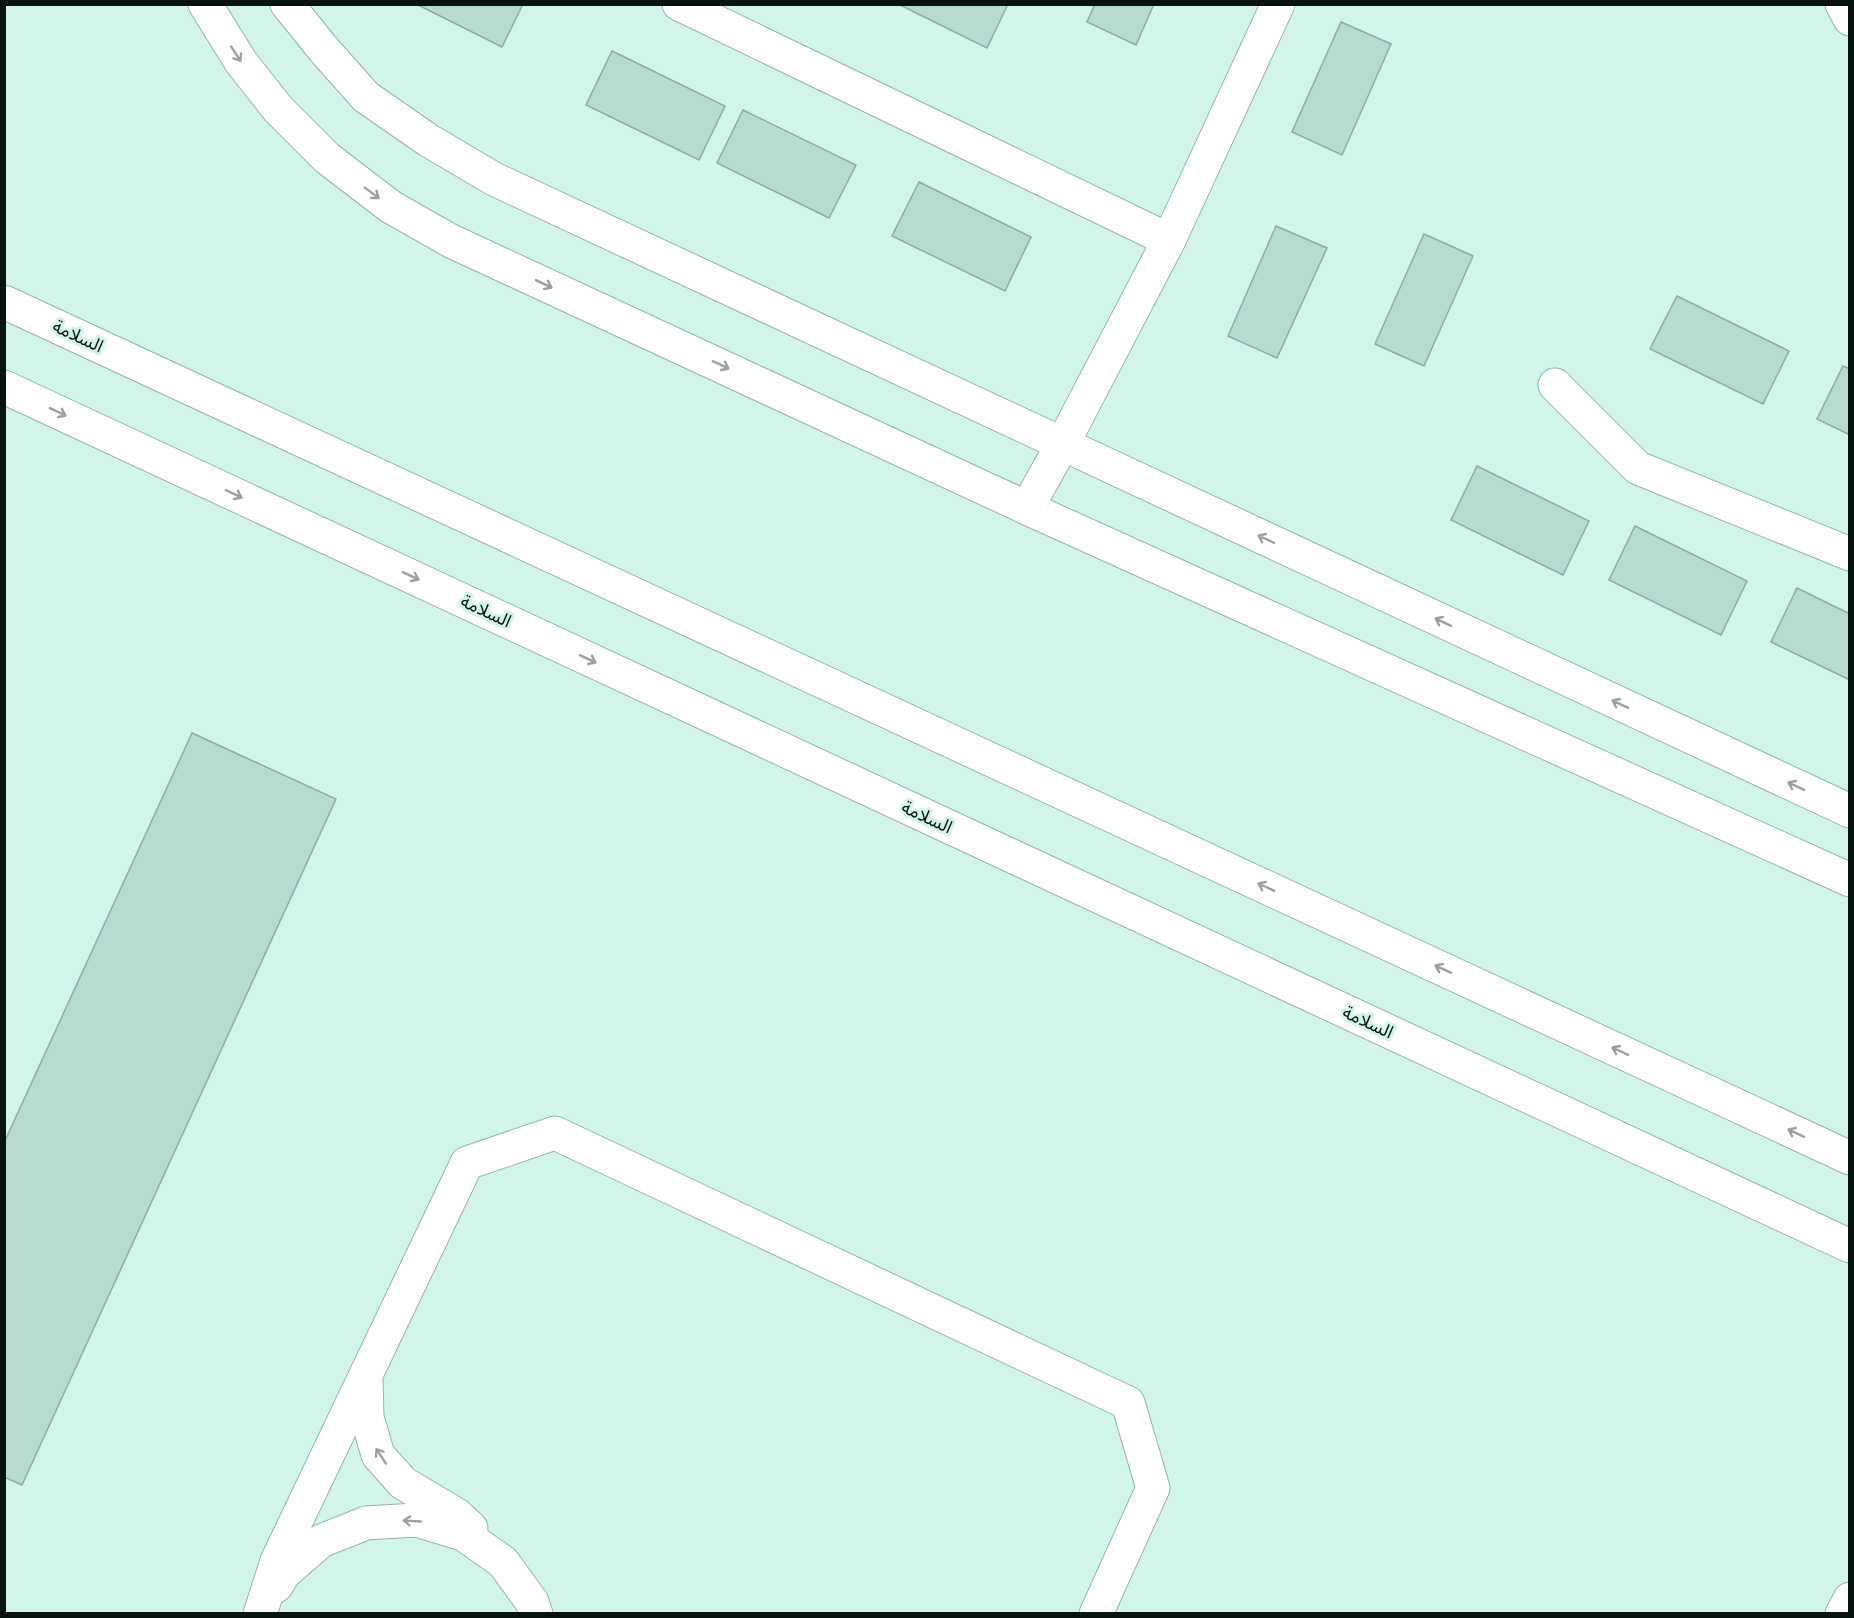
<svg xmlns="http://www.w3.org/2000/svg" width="1854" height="1618" viewBox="0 0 1854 1618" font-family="Commissioner,'Noto Sans Arabic',sans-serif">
<rect width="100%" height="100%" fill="#d1f4eb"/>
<g fill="#b8dad1" stroke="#8baca3" stroke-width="1.5">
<polygon points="416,4 523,4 502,47"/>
<polygon points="898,4 1008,4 987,48"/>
<polygon points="1095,4 1154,4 1136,45 1087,22"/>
<polygon points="1341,22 1391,44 1342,155 1292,132"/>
<polygon points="612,51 725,106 699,160 586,105"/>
<polygon points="743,110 856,165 829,218 717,163"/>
<polygon points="919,182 1031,237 1005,291 892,236"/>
<polygon points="1276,226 1327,248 1277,358 1228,336"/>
<polygon points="1424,234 1473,256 1424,366 1375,344"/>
<polygon points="1677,296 1789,351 1763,404 1650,349"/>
<polygon points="1843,366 1850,369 1850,435 1817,419"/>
<polygon points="1477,466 1589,521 1563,575 1451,520"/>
<polygon points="1635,526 1747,581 1721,635 1609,580"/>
<polygon points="1797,588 1850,614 1850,680 1771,642"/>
<polygon points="192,733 336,799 22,1485 4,1477 4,1143"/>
</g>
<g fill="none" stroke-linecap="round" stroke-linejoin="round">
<defs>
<g id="minor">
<polyline points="205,4 241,62 278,109 327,158 391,207 451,241 1027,508 1850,880"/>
<polyline points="287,4 325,51 366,97 428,140 494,179 1850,811"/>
<polyline points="679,4 1169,240"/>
<polyline points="1842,4 1850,19"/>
<polyline points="4,302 1850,1158"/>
<polyline points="1555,385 1638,468 1850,554"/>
<polyline points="4,387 1850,1246"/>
<polyline points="1027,508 1062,445 1169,240 1278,4"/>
<polyline points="366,1379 367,1417 378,1455 403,1483 457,1515 471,1528"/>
<polyline points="276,1586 284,1573 321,1541 366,1523 416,1520 463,1534 503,1562 532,1602 536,1614"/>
<polyline points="260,1614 277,1561 467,1163 555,1133 1128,1403 1153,1488 1096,1614"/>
<polyline points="1842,1614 1850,1599"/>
</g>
</defs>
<use href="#minor" stroke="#93b4ab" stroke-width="35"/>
<use href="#minor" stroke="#fff" stroke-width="33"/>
</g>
<defs><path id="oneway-shaft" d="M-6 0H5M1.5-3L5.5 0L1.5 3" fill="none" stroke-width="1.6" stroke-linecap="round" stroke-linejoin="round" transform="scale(1.5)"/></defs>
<g stroke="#9ca19f">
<use href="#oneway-shaft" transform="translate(236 54) rotate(57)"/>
<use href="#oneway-shaft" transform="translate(372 193) rotate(37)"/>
<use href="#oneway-shaft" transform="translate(544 284) rotate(25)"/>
<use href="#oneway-shaft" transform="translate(721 365) rotate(25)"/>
<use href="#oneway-shaft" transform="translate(58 412) rotate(25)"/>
<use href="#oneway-shaft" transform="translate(234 494) rotate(25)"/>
<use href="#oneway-shaft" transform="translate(1266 539) rotate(-155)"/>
<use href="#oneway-shaft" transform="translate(411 576) rotate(25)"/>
<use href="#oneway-shaft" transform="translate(1443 622) rotate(-155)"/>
<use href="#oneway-shaft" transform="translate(588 659) rotate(25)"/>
<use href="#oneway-shaft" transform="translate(1620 704) rotate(-155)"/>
<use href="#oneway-shaft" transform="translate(1796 786) rotate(-155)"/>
<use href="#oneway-shaft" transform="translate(1266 887) rotate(-155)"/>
<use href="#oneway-shaft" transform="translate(1443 969) rotate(-155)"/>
<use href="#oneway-shaft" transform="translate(1620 1051) rotate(-155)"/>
<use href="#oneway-shaft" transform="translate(1796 1133) rotate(-155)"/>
<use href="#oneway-shaft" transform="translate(381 1456) rotate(-123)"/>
<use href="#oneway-shaft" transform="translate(412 1521) rotate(-177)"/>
</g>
<g text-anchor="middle" stroke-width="6" stroke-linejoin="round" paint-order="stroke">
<g font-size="18" fill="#071310" stroke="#d1f4eb">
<text transform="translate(78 336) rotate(25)" y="6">السلامة</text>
<text transform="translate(486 611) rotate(25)" y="6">السلامة</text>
<text transform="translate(927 817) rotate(25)" y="6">السلامة</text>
<text transform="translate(1368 1022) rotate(25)" y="6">السلامة</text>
</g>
</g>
<rect width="1854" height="1618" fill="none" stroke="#071310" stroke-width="12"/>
</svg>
